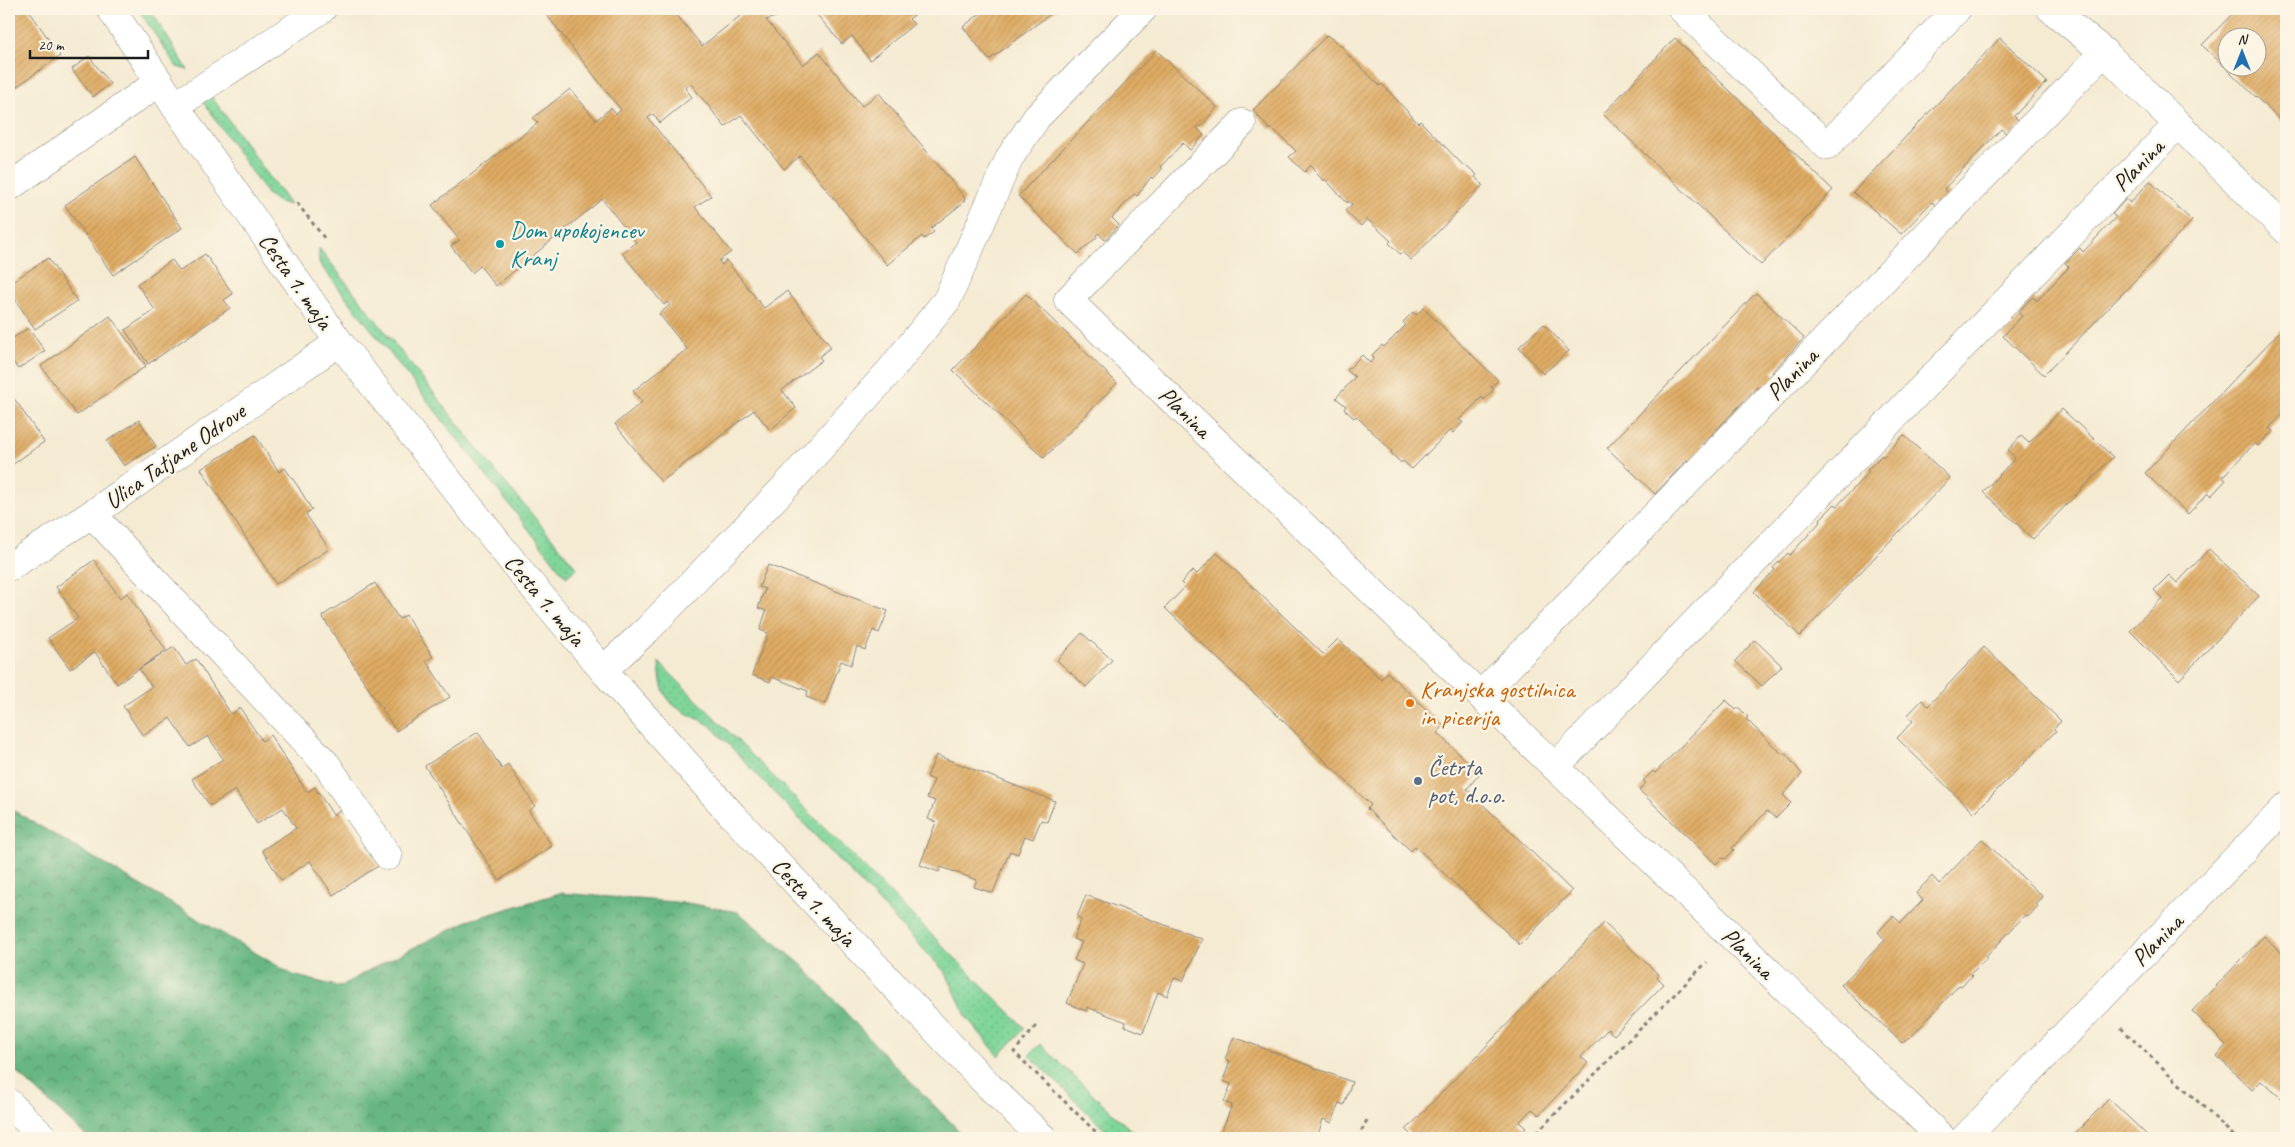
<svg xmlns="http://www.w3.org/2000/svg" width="2295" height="1147" viewBox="0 0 2295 1147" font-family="Caveat,sans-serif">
<defs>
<pattern id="grass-dots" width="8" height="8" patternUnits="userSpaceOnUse" patternTransform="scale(1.25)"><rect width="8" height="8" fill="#80d69a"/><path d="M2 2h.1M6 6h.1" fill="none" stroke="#6eb784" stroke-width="1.8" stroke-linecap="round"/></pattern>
<pattern id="forest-crowns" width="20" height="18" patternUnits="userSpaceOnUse" patternTransform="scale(1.25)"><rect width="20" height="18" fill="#68b782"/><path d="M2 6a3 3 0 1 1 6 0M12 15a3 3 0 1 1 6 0" fill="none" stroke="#55946a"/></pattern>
<pattern id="building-hatch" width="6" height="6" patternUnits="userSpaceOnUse" patternTransform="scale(1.25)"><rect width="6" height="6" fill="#dfac64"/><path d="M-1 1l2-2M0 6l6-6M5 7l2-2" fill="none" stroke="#bf9356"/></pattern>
</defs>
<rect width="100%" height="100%" fill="#fcf5e5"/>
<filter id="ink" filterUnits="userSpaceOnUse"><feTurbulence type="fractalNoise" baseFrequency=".02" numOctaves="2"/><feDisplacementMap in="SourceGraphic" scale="10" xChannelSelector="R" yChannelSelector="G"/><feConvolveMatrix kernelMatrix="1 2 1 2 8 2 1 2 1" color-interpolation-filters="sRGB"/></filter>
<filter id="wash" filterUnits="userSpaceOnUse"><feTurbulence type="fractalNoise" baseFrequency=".0096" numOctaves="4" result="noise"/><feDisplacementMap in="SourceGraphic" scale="20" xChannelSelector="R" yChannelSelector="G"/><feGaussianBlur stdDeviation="1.12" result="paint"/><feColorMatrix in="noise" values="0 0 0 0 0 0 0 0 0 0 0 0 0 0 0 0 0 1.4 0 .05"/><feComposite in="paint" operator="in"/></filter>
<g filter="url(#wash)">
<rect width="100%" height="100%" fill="#f5ebd3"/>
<g fill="url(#grass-dots)" stroke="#4e795b">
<polygon points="138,9 150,9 188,70 177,67"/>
<polygon points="209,93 290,205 278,202 267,194 203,102"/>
<polygon points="319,248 493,468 577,568 566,577 319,263"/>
<path d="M659,662l366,366 -26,28 -32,-38 -21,-45 -236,-248c-36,-19 -49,-18 -51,-63z"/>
<polygon points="1040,1044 1139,1138 1113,1138 1029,1055"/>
</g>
<polygon fill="url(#forest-crowns)" stroke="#426a4f" points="9,808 293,975 340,987 373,968 467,921 560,893 687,903 738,912 802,965 881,1051 966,1138 88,1138 9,1065"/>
<g id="blocks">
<g fill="url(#building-hatch)" fill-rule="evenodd">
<polygon points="20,9 28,9 60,56 9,92 9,17"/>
<polygon points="542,9 672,9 702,46 749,9 801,9 766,20 803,65 819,52 862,106 879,93 965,198 963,203 931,228 934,232 924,239 922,236 887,265 800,156 784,169 741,115 725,127 691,84 685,88 692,97 660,123 653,114 648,118 711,196 695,207 731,252 719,261 722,265 726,260 764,308 787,291 831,347 819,357 822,360 782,390 796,408 770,430 754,410 661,482 615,424 642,402 633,391 687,349 659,314 670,305 667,302 664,305 622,253 636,242 602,199 496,286 480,266 472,273 451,246 459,240 432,205 538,123 533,118 570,89 596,120 611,108 616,114 621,110"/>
<polygon points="812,9 922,9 909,19 914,24 870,60 852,36 842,44"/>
<polygon points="981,9 1057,9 989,60 963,27 982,12"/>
<path d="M2237,9h49v117l-84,-81zM2228,38h30v30h-30z"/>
<polygon points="1327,35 1346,50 1345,52 1380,86 1382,84 1418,123 1420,121 1464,166 1466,165 1477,175 1475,177 1483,185 1411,260 1402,252 1400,254 1389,243 1391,241 1367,219 1361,226 1345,211 1352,204 1348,201 1347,203 1325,179 1324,181 1313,170 1315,169 1311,165 1305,172 1289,157 1296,151 1272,128 1270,130 1253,110"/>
<polygon points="1675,38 1833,190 1761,265 1603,114"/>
<polygon points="2000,38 2047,82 2014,116 2022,124 2010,136 2001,129 1944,189 1952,196 1940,209 1932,202 1901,234 1853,192"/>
<polygon points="1156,50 1217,107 1201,127 1199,125 1197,128 1204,135 1190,150 1183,143 1160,167 1162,169 1153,179 1151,177 1137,196 1134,194 1112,218 1119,225 1105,240 1098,233 1096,235 1097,237 1078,254 1018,196"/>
<polygon points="89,56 110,84 93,97 72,69"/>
<polygon points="135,157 182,228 113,275 65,205"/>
<polygon points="2150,181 2192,221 2044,375 2003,336 2022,316 2018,312 2033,297 2037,301 2069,267 2065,263 2080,248 2083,252 2116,217 2112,214 2126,199 2130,203"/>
<polygon points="205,254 233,294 224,300 230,308 148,364 125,330 155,310 137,284 172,260 180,271"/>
<polygon points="48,258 77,301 35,329 9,290 9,284"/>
<polygon points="1756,293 1804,338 1772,372 1780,380 1765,396 1757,387 1702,445 1710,453 1695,468 1687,460 1655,494 1607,448"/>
<polygon points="1026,294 1117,383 1044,458 953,370"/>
<polygon points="1423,308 1498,380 1491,387 1494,389 1484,400 1482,397 1459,420 1463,422 1453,433 1450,430 1412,469 1403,461 1401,463 1391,453 1392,451 1356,416 1354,418 1344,409 1346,406 1336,398 1355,377 1347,370 1362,355 1370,363 1374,358 1372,355 1382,345 1384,347 1406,325 1403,322 1413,312 1416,315"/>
<polygon points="110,316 146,366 77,415 41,366"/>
<polygon points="1544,324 1569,351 1543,374 1519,347"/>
<polygon points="2286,325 2286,410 2269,428 2273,431 2258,446 2255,443 2222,477 2226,480 2211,496 2208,493 2188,514 2145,473"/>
<polygon points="28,328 45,351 18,369 9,356 9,341"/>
<polygon points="9,391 44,442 9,467"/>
<polygon points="2062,409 2113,457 2033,539 1983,492 2015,458 2008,450 2021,436 2029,443"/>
<polygon points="139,420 156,446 124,466 107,441"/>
<polygon points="255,435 279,472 285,468 299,488 312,510 306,514 329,549 276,584 201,469"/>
<polygon points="1904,435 1950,478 1800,636 1754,592 1775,570 1773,568 1788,553 1790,555 1821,521 1820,519 1835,504 1837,506 1869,472 1867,470 1882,455 1883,457"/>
<polygon points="2209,549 2259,596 2179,680 2130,631 2162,598 2154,590 2169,575 2177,583"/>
<polygon points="1217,553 1323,654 1338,639 1381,679 1387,672 1444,726 1437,733 1480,773 1467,789 1572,891 1520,945 1415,846 1411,851 1367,809 1371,805 1165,608 1185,587 1181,583 1193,570 1197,574"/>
<polygon points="94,560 120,598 127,593 166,650 117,684 95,652 70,669 48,638 78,618 56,587"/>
<polygon points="768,565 888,611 879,633 873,630 865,650 857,646 851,665 841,661 825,704 806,697 808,691 772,677 770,682 752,675 768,633 760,630 766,611 758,608 765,589 759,587"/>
<polygon points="375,583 399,619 406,615 433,657 426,661 450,697 396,731 322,616"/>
<polygon points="1082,633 1112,660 1086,687 1057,660"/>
<polygon points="1755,640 1782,666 1762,686 1735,661"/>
<polygon points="174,647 186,665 196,659 231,714 240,708 262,741 270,735 307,792 315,787 333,815 341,810 378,866 333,895 310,861 281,880 262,850 296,828 283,808 257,824 235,790 210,806 192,779 223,759 208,736 190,747 170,718 143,736 123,706 152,687 139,669"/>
<polygon points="1984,647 2061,721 2054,729 2056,731 1974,813 1897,738 1913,721 1907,716 1922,700 1928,706"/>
<polygon points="1726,700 1736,710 1738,707 1748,717 1746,719 1783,755 1785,753 1802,774 1783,795 1791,803 1776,818 1767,811 1732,848 1734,850 1725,859 1722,858 1716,864 1639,790 1646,783 1643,781 1653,771 1655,773"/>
<polygon points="478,732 502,769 508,764 535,806 529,811 552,846 499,880 425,766"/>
<polygon points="936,755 1055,801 1047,822 1041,820 1033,839 1025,836 1018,854 1010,851 993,893 974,887 977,880 941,867 939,872 920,865 936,822 928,819 935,801 927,798 934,780 927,777"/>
<polygon points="1982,839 2043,897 2036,904 2038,906 2028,917 2025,915 1986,957 1988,958 1970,974 1972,976 1961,986 1959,985 1910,1038 1909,1037 1902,1043 1841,985 1885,940 1878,932 1893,916 1901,923 1923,900 1916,893 1932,876 1939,884"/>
<polygon points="1086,895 1202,939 1183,981 1174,978 1167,996 1158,992 1143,1033 1125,1026 1126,1022 1087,1007 1086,1011 1067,1003 1083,964 1074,960 1082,942 1073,939 1081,919 1077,917"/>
<polygon points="1604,923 1659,975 1657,977 1664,984 1614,1035 1608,1029 1581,1057 1588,1063 1539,1115 1532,1109 1519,1122 1526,1128 1516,1138 1414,1138 1406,1130"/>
<polygon points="2264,936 2286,957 2286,1102 2261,1081 2252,1090 2217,1056 2226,1045 2192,1011"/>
<polygon points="1234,1037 1352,1082 1344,1105 1339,1103 1332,1123 1323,1119 1317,1138 1308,1134 1307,1138 1219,1138 1232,1105 1224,1102 1231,1084 1223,1081 1230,1061 1225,1059"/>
<polygon points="2109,1099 2150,1138 2070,1138"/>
</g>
</g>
</g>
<g filter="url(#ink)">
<use href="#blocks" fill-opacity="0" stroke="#888478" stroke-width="1"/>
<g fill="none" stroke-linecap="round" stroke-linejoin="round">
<defs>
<g id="minor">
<polyline points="111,9 175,106 339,342 524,576 603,670 733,816 989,1086 1043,1138"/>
<polyline points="1682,9 1827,146 1957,9"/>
<polyline points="2051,9 2104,52 2286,230"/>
<polyline points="175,106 322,9"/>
<polyline points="1242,123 1068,300 1942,1138"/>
<polyline points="9,187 159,82"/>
<polyline points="92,514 327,765 388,856"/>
<polyline points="9,567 92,514 339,342"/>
<polyline points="603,670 647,630 786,486 888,373 947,300 1010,157 1037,117 1143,9"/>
<polyline points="1481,695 2104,52"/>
<polyline points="1555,767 2178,124"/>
<polyline points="9,1103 44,1138"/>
<polyline points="1965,1138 2286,807"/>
</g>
</defs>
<use href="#minor" stroke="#888478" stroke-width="29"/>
<g stroke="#888478" stroke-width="3" stroke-dasharray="4 4" stroke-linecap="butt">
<polyline points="297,203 325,239"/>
<polyline points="1036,1026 1014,1052 1102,1138"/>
<polyline points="2121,1028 2236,1138"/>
<polyline points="1358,1138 1367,1120"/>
<polyline points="1531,1138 1707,962"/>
</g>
<use href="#minor" stroke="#fff" stroke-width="28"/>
</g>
</g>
<circle fill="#0f9aa8" stroke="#fcf5e5" stroke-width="2" cx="500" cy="244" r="5"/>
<circle fill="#e8710a" stroke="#fcf5e5" stroke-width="2" cx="1410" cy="703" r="5"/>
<circle fill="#5c6f8a" stroke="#fcf5e5" stroke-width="2" cx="1418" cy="781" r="5"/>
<g text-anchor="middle" stroke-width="4.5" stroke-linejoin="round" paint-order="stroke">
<g font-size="24" fill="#1c1c1c" stroke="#fcf5e5">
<text transform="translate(2138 165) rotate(-46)" y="8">Planina</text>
<text transform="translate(296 281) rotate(55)" y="8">Cesta 1. maja</text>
<text transform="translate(1792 374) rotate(-46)" y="8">Planina</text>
<text transform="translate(1185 412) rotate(44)" y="8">Planina</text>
<text transform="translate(175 456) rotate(-35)" y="8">Ulica Tatjane Odrove</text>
<text transform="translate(545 600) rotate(50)" y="8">Cesta 1. maja</text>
<text transform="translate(814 902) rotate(47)" y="8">Cesta 1. maja</text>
<text transform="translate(2157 940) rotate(-46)" y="8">Planina</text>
<text transform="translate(1748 953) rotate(44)" y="8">Planina</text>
</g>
<g font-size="24" fill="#0d838f" stroke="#fcf5e5" text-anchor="start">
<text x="510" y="238">Dom upokojencev<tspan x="510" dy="28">Kranj</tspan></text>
</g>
<g font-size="24" fill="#c56008" stroke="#fcf5e5" text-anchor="start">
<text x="1420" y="697">Kranjska gostilnica<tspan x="1420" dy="28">in picerija</tspan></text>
</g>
<g font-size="24" fill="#4e5e75" stroke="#fcf5e5" text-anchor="start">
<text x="1428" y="775">Četrta<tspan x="1428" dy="28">pot, d.o.o.</tspan></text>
</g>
</g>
<rect width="2295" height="1147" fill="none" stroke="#fcf5e5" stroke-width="30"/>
<g transform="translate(2242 52)"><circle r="24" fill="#fcf5e5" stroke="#a29e95"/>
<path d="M0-4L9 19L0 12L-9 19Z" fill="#1f6fb2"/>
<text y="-8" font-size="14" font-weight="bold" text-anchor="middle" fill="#1c1c1c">N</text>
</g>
<path d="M30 50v8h118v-8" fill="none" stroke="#1c1c1c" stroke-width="2.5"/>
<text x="38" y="50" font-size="15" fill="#1c1c1c" stroke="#fcf5e5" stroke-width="4" paint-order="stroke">20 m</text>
</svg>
